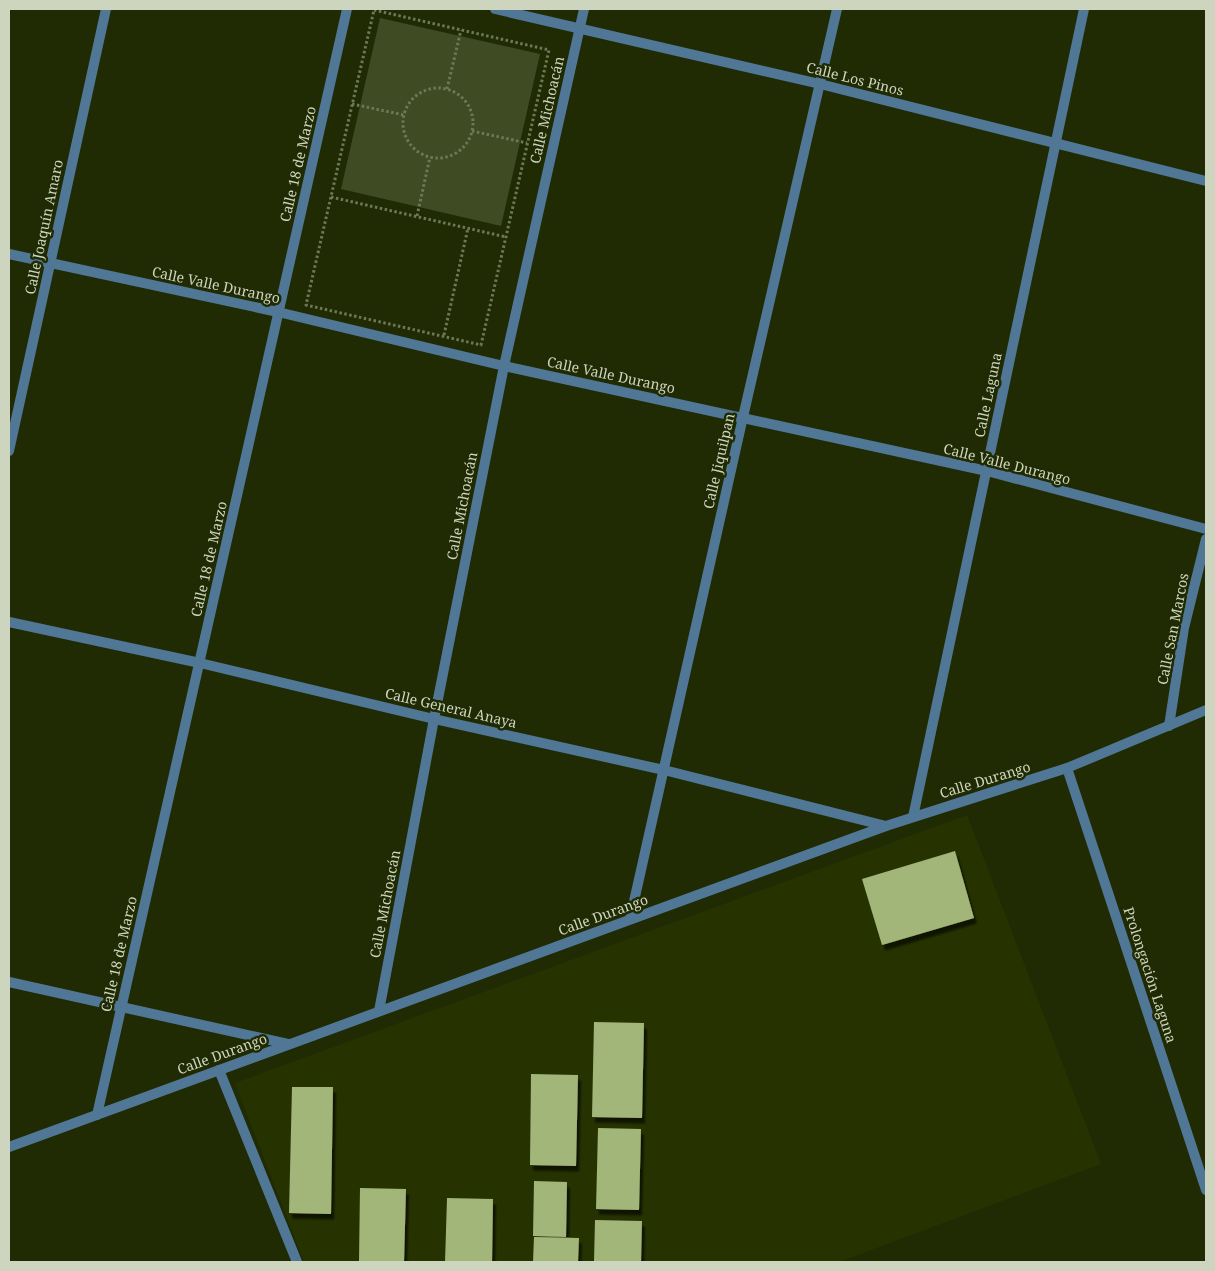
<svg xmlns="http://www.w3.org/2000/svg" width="1215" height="1271" viewBox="0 0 1215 1271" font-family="'Noto Serif',serif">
<defs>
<filter id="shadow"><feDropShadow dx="3" dy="5.5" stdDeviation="1" flood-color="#0009"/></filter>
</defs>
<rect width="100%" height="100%" fill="#202b03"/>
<polygon fill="#263301" points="967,815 1101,1164 839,1262 304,1262 235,1083"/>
<polygon fill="#3f4b22" points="380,18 540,54 501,226 341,189"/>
<g fill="#a2b679" filter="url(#shadow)">
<polygon points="955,851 974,918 882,945 862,879"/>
<polygon points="594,1022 644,1023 642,1118 592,1117"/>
<polygon points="531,1074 578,1075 576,1166 530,1165"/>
<polygon points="292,1087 333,1087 331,1214 289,1213"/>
<polygon points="598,1128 641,1129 639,1210 596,1209"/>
<polygon points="534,1181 567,1182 566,1237 533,1236"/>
<polygon points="360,1188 406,1189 404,1262 359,1262"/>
<polygon points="447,1198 493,1199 492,1262 445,1262"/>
<polygon points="595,1220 642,1221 641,1262 594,1262"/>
<polygon points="534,1237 579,1238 578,1262 533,1262"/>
</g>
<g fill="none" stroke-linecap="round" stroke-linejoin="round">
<g stroke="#6e7858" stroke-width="3" stroke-dasharray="2.5 2.5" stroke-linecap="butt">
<polygon points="374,10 549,50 481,345 306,305"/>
<circle cx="438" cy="123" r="35"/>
<polyline points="447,89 461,30"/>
<polyline points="352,104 404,115"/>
<polyline points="472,131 527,143"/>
<polyline points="331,197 506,237"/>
<polyline points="417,216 430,157"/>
<polyline points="444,335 468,228"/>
</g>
<g stroke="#507796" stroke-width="10">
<polyline points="495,9 820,84 1206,181"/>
<polyline points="9,254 278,312 504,366 987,471 1206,529"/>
<polyline points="9,451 106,9"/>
<polyline points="9,622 200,663 434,719 664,770 886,826"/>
<polyline points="1169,726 1184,628 1206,539"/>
<polyline points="1067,768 1206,1190"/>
<polyline points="913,817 1084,9"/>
<polyline points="630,919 743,417 837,9"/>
<polyline points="9,982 288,1044"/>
<polyline points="379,1011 434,719 504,366 584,9"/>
<polyline points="219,1070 297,1262"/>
<polyline points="97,1115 347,9"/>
<polyline points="9,1147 886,826 1067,768 1206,710"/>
</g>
</g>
<g text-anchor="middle" stroke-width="5" stroke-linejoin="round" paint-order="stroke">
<g font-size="14" fill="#cdd5bf" stroke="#202b03">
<text transform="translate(855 79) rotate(14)" y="5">Calle Los Pinos</text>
<text transform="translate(547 110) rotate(-77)" y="5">Calle Michoacán</text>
<text transform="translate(298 164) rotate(-77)" y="5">Calle 18 de Marzo</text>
<text transform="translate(44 227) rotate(-78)" y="5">Calle Joaquín Amaro</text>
<text transform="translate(216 285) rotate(12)" y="5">Calle Valle Durango</text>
<text transform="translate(611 375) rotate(12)" y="5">Calle Valle Durango</text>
<text transform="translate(988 395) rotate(-78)" y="5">Calle Laguna</text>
<text transform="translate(719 461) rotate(-77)" y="5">Calle Jiquilpan</text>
<text transform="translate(1007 464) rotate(14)" y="5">Calle Valle Durango</text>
<text transform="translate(462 506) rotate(-79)" y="5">Calle Michoacán</text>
<text transform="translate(209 559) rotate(-77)" y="5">Calle 18 de Marzo</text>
<text transform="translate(1173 629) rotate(-79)" y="5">Calle San Marcos</text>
<text transform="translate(451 708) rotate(13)" y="5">Calle General Anaya</text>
<text transform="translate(985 780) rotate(-17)" y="5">Calle Durango</text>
<text transform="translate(385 904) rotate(-79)" y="5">Calle Michoacán</text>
<text transform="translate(603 915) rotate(-20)" y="5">Calle Durango</text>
<text transform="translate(119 954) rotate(-77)" y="5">Calle 18 de Marzo</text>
<text transform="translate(1150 975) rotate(72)" y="5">Prolongación Laguna</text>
<text transform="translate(222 1054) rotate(-20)" y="5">Calle Durango</text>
</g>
</g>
<rect width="1215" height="1271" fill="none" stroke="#cdd5bf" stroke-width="20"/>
</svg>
